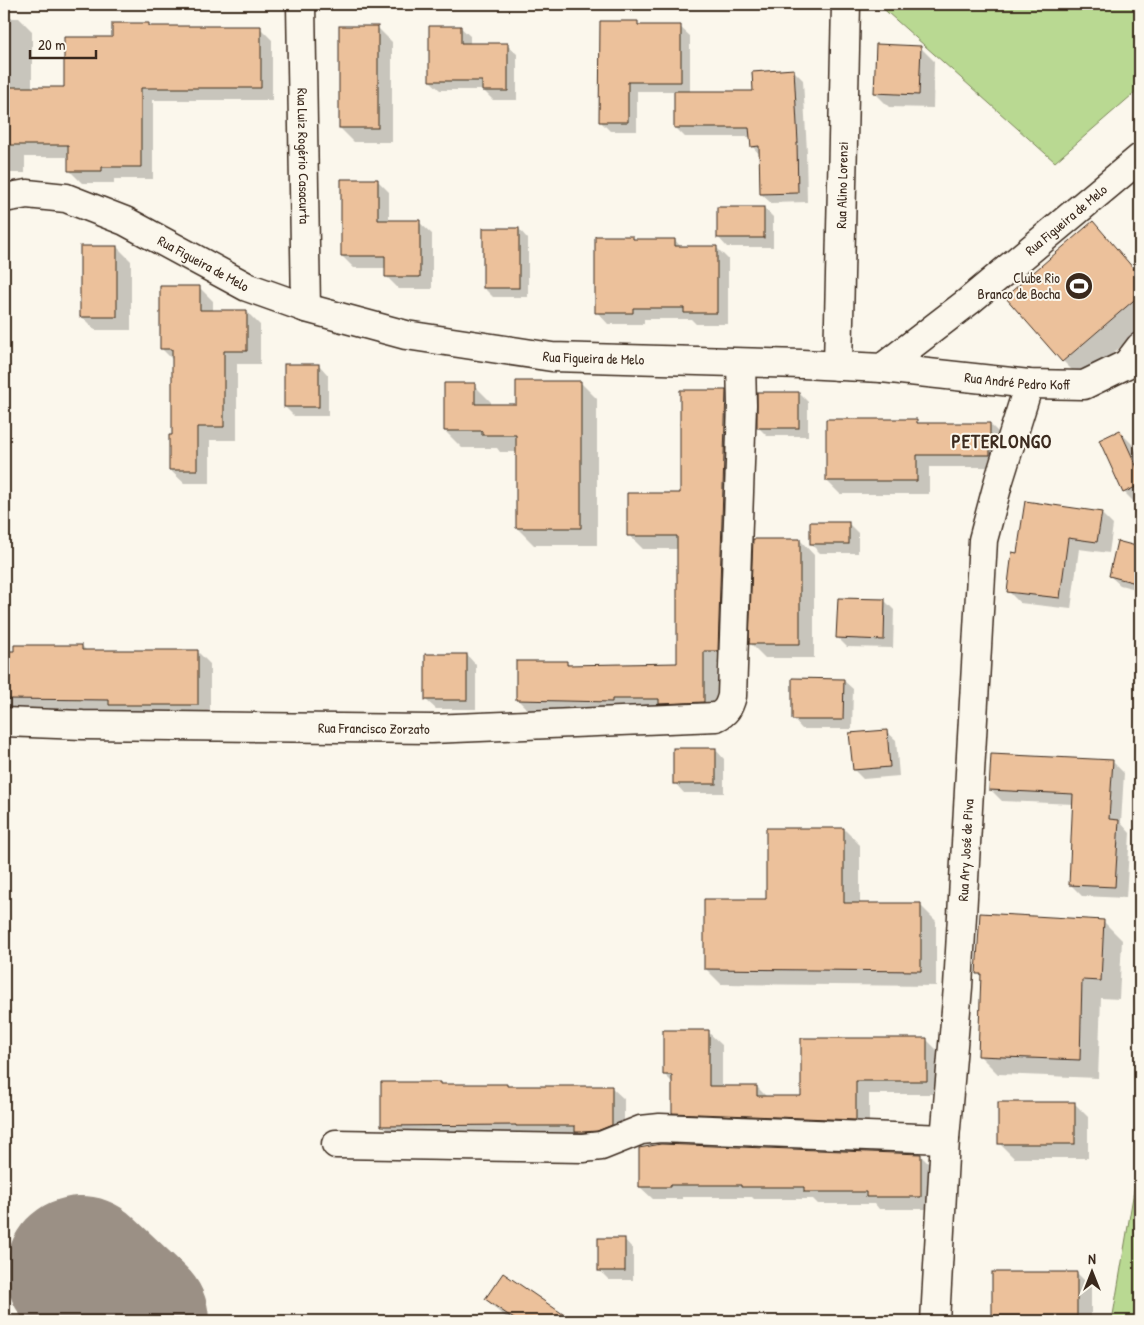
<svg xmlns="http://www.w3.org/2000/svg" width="1144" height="1325" viewBox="0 0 1144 1325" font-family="'Patrick Hand',sans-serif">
<rect width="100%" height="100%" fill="#fbf7ec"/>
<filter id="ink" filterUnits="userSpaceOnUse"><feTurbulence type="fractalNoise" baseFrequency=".02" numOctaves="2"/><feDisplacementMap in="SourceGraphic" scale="10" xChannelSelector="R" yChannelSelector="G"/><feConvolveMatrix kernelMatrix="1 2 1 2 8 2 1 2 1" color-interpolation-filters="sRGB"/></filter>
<g filter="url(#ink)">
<g fill="#b9d992" stroke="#7a8258">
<polygon points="878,4 1140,4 1140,88 1055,162"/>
<polygon points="1140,1155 1140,1321 1112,1321"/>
</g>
<g fill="#0003">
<polygon points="4,18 19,18 32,31 32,88 65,88 113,38 149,24 152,28 260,28 272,40 272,100 153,100 153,179 114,179 114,183 82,183 69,170 69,157 25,157 25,173 4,173"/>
<polygon points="637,23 641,27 680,27 690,36 690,92 754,92 794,71 803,80 807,152 806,152 807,202 771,203 761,194 760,155 752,146 751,137 685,137 676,128 676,91 637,91 637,131 610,131 601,122"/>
<polygon points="460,27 470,36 470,45 507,45 517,54 517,100 493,100 483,90 440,90 430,81"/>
<polygon points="378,28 392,42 392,142 354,142 340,128"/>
<polygon points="920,47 934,61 933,108 889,107 875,93"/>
<polygon points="377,180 389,192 389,222 419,222 432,234 432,289 399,289 386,276 386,268 354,268 342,256"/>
<polygon points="764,208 773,217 773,247 727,247 718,237"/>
<polygon points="1093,223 1140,275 1140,330 1082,380 1063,361 1007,297"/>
<polygon points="519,229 528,239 528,297 493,297 484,288"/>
<polygon points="632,237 635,240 675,240 681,247 716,247 728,259 728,324 696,324 691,319 644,319 644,324 608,324 597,312"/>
<polygon points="117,247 131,261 131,330 95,330 81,316"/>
<polygon points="199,287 213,301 213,311 246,311 260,325 260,364 237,364 237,440 210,440 210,483 184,483 170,470 173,436 173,360 162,349"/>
<polygon points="319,365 328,375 328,416 294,416 285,407"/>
<polygon points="580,382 597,399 597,545 534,545 517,528 517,452 500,452 497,448 462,448 445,431 474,385 491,402 491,406 517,406"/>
<polygon points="726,391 739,405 731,664 717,664 717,715 532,714 518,700 566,662 570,666 678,664 678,549 643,549 629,535 681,494"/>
<polygon points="799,393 808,402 808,436 767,436 758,427"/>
<polygon points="916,421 920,424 990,424 1003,437 1003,467 929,467 929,494 840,494 827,481"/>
<polygon points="1120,432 1133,445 1140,460 1140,503 1137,505 1124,492"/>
<polygon points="1101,513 1113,525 1109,553 1079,549 1071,609 1020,603 1008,591 1018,554"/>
<polygon points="848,523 858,533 858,553 820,553 811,544"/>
<polygon points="800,540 814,555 814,658 765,658 751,644"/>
<polygon points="1118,543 1140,548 1140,590 1120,585 1110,576"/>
<polygon points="885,601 894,610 893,648 847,647 838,638"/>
<polygon points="82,646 87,651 197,651 210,664 210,717 123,717 117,712 4,711 4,652"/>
<polygon points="467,655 476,665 476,709 436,709 426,700"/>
<polygon points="843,680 853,689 852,729 802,729 793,719"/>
<polygon points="886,731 896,740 899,776 863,779 854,770"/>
<polygon points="715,749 724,759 724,793 684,793 675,783"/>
<polygon points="1112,761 1124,773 1121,823 1130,833 1126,898 1082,896 1070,884 1074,804 1002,801 990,789"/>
<polygon points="844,829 860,845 860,905 920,905 936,921 936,986 721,984 705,968 767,900"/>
<polygon points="1103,921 1122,940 1119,999 1101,998 1098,1078 998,1074 979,1055 982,978 978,973"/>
<polygon points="708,1032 722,1045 722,1087 757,1087 767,1097 802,1097 926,1039 940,1053 940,1094 869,1094 869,1133 687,1126 674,1112 674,1084 664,1074"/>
<polygon points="439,1083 442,1086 508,1087 611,1087 624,1099 624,1137 394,1137 382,1125"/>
<polygon points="1074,1103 1088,1117 1088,1158 1014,1158 1000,1144"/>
<polygon points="920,1155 933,1168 933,1209 879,1209 875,1204 818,1204 813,1199 754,1199 752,1197 682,1197 682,1199 653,1199 640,1187"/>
<polygon points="624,1239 633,1249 633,1280 609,1280 600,1271"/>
<polygon points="1077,1273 1091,1287 1091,1321 999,1321 993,1316"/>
<polygon points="503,1275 571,1321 512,1321 500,1313 486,1299"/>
</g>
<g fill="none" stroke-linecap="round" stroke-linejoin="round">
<polyline stroke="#9b9085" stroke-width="150" points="81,1271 134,1321"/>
</g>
<g fill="#ecc19b" stroke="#3b2a1e">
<polygon points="600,21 638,21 638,25 681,25 681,82 628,82 628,122 599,122"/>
<polygon points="112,23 149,23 149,26 261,26 261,88 141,88 141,167 102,167 102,171 68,171 68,145 4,145 4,87 64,87 64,37 112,37"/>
<rect x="339" y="26" width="39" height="102"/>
<polygon points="429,26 461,26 461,43 508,43 508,91 482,91 482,81 429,81"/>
<polygon points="876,44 921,46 919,95 874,93"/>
<polygon points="794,69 798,143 797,143 798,193 760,194 759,146 751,147 749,128 674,128 674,91 753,91 752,72"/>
<polygon points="341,179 378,179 378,220 420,220 420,277 385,277 385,256 341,256"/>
<rect x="717" y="207" width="47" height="31"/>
<polygon points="1093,221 1140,276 1140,295 1062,362 1005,297"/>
<rect x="483" y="228" width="36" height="60"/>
<polygon points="595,236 633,236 633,239 675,239 675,246 717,246 717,313 684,313 684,308 633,308 633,313 595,313"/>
<rect x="80" y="246" width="37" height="71"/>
<polygon points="160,286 200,286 200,310 247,310 247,351 224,351 224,427 197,427 197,470 169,470 169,435 172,435 172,349 160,349"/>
<rect x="284" y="364" width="35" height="43"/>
<polygon points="516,381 581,381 581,528 516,528 516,435 482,435 482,431 444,431 444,383 475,383 475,404 516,404"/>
<polygon points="680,390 726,390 718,651 704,651 704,702 659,704 659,699 612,699 612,702 516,700 516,661 567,661 567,665 677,663 677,536 627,536 627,493 680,493"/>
<rect x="757" y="392" width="42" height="36"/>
<polygon points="826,419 917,419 917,423 990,423 990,455 917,455 917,481 826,481"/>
<polygon points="1120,430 1140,474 1140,485 1123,493 1099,440"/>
<polygon points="1025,501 1102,512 1097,542 1068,538 1060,598 1007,592 1012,552 1017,553"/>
<rect x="810" y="522" width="39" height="22"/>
<polygon points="753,539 800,539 800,644 749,644"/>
<polygon points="1117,541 1140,547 1140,584 1109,576"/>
<polygon points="838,598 885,599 884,640 836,638"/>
<polygon points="14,645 82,645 82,650 198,650 198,705 109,705 109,700 4,699 4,651 14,651"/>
<rect x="425" y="654" width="42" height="46"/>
<polygon points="792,678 844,679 843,720 792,720"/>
<polygon points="887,730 890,767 853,770 849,733"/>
<rect x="673" y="748" width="43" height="36"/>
<polygon points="991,754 1113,760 1109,819 1119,820 1115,887 1069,885 1073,794 989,790"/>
<polygon points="766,828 844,828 844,903 921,903 921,971 704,969 704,899 766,899"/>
<polygon points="980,913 1104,920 1101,981 1082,980 1080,1060 978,1056 981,974 976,974"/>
<polygon points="663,1030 709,1030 709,1086 757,1086 757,1096 801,1096 801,1038 927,1038 927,1081 856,1081 856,1120 672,1113 672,1075 663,1075"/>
<polygon points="381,1082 440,1082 440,1084 507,1084 507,1086 612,1086 612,1125 597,1131 582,1132 575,1132 575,1126 516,1126 516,1125 381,1126"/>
<rect x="998" y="1102" width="77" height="42"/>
<polygon points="661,1144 921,1154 921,1197 866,1197 866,1192 804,1192 804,1187 741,1187 741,1185 670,1185 670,1187 639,1187 639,1148"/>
<rect x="598" y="1238" width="27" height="33"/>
<rect x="992" y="1272" width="85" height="44"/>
<polygon points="503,1273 573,1321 517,1321 485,1299"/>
</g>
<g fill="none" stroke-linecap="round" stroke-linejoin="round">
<defs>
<g id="minor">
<path id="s1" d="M301,4l5,304"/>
<path id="s2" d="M838,366l8,-362"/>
<path id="s3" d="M882,368l147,16 55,1 43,-21 13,-17"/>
<path id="s4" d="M4,722l79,3 348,4 285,-12c10,-4 13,-10 16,-21l10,-291 -1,-42"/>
<polyline points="336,1144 583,1148 601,1146 641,1130 660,1128 945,1139"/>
<path id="s5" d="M935,1321l10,-182 13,-152 25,-447 16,-60 30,-96"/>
</g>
<g id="major">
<path id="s6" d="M4,198l23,-4 39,4 59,23 122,66 59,21 100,27 146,22 250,7 80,4 87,-67 171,-143"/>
</g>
</defs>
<use href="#minor" stroke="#3b2a1e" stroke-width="31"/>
<use href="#major" stroke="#3b2a1e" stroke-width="31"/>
<use href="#minor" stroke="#fbf7ec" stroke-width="28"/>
<use href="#major" stroke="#fbf7ec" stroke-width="28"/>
</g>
</g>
<defs>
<symbol id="stadium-disc" viewBox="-11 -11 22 22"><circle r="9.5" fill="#3b2a1e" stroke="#fbf7ec"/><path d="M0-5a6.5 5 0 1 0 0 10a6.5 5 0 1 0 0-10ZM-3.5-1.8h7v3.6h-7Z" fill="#fff"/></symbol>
</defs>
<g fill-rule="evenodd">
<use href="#stadium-disc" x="1063" y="270" width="32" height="32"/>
</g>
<g text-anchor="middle" stroke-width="4" stroke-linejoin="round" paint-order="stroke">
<g font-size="14" fill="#3b2a1e" stroke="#fbf7ec">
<text dy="5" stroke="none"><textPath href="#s1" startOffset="152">Rua Luiz Rogério Casacurta</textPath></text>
<text dy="5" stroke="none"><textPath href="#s2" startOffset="181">Rua Alino Lorenzi</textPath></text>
<text dy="5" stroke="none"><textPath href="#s6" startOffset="1145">Rua Figueira de Melo</textPath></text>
<text dy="5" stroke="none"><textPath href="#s6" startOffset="215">Rua Figueira de Melo</textPath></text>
<text dy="5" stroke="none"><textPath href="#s6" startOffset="620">Rua Figueira de Melo</textPath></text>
<text dy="5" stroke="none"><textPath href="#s3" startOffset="136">Rua André Pedro Koff</textPath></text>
<text dy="5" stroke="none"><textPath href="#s4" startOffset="370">Rua Francisco Zorzato</textPath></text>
<text dy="5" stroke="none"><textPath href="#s5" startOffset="472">Rua Ary José de Piva</textPath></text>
</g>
<g font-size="14" fill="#3b2a1e" stroke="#fbf7ec" text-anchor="end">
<text x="1060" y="283">Clube Rio<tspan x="1060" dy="16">Branco de Bocha</tspan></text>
</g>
<g font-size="19" font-weight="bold" letter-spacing="1" fill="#3b2a1e" stroke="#fbf7ec">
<text x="1002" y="448">PETERLONGO</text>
</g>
</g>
<rect width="1144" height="1325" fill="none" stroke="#fbf7ec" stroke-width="20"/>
<rect x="10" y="10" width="1124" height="1305" fill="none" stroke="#3b2a1e" stroke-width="2" filter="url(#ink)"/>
<g transform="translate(1092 1272)" stroke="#fbf7ec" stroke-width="4" paint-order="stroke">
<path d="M0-4L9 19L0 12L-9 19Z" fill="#3b2a1e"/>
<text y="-8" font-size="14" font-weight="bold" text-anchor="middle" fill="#3b2a1e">N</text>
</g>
<path d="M30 50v8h66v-8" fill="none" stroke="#3b2a1e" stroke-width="2.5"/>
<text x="38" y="50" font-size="15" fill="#3b2a1e" stroke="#fbf7ec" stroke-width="4" paint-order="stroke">20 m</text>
</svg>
